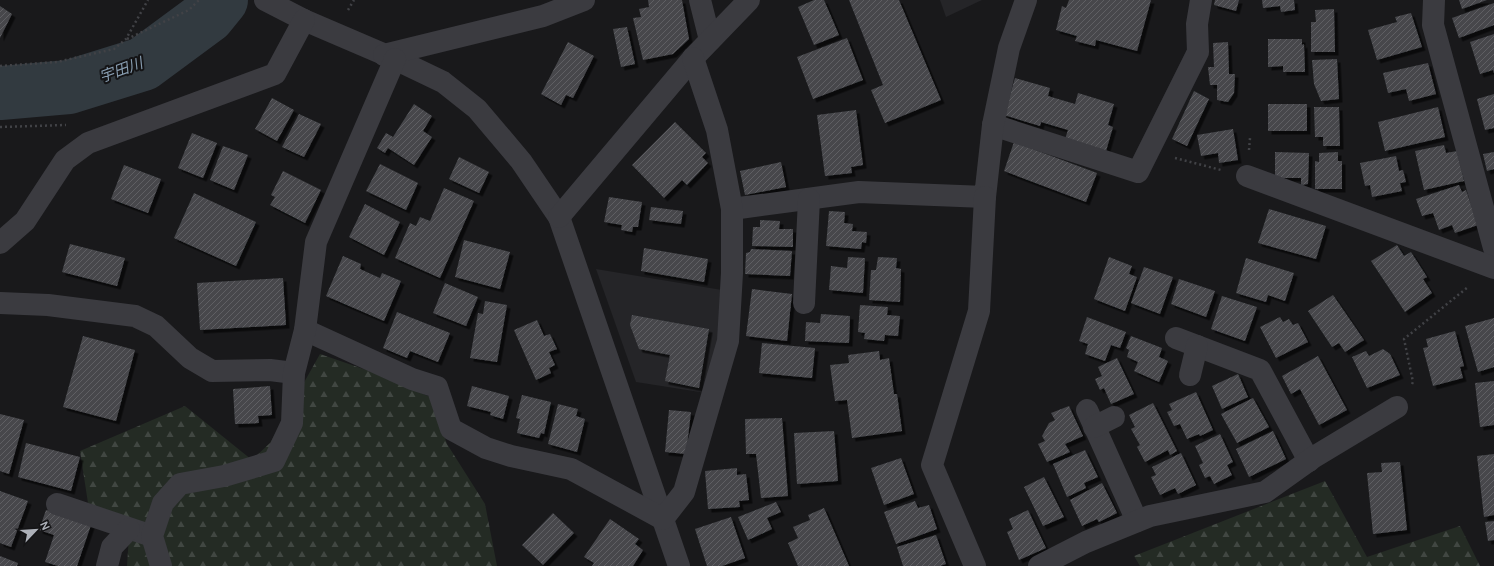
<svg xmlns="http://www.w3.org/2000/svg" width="1494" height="566" viewBox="0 0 1494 566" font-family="'DM Sans','Noto Sans JP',sans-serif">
<defs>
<pattern id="forest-firs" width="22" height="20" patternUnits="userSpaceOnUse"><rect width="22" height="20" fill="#242b24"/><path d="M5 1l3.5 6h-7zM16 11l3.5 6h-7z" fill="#414742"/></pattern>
<pattern id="building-hatch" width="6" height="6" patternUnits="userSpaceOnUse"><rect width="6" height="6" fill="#46474b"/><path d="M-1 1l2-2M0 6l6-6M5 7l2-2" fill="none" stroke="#5e5f63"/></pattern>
<filter id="shadow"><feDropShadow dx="3.5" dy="3.5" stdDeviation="0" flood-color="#0009"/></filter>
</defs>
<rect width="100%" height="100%" fill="#19191b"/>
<g fill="#252528">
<polygon points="940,0 982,0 946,17"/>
<polygon points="596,269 728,291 706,393 636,382"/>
</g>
<g fill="url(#forest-firs)">
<polygon points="320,354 378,374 430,397 447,444 485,504 497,566 127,566 130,520 88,503 80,451 185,406 252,460 270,443"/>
<polygon points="1325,481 1367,557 1460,526 1480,566 1140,566 1134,556"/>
</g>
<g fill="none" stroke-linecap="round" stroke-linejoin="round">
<polyline stroke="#323a40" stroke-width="54" points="0,93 69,87 143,64 208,16 221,0"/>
</g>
<g fill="url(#building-hatch)" filter="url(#shadow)">
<polygon points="648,0 682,0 689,39 673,54 643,60 633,18 641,17 639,9 649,7"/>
<polygon points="814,0 824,0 839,35 814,45 798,7"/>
<polygon points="849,0 899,0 941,100 885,123 871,90 883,85"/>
<polygon points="1069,0 1151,0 1137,51 1096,40 1095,46 1075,41 1077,36 1056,30 1062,6 1066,8"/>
<polygon points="1215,0 1239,0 1236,11 1214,5"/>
<polygon points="1262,0 1294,0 1295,10 1281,12 1280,6 1263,8"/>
<polygon points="1459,0 1487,0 1462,9"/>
<polygon points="1494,3 1494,25 1459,38 1452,18"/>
<polygon points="0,6 12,14 0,38"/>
<polygon points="1334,9 1335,52 1311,52 1311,22 1316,22 1315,10"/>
<polygon points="1411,13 1422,47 1377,60 1368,30 1397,22 1395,17"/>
<polygon points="627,27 635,64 621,67 613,29"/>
<polygon points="1494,34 1494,73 1493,70 1480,74 1470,42"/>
<polygon points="847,38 863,80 813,99 797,57"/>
<polygon points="1268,39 1302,39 1302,45 1304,44 1305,72 1283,72 1283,66 1268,67"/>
<polygon points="568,42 594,56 573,98 566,95 561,105 541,94"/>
<polygon points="1228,42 1229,74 1235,74 1234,93 1228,102 1217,100 1217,85 1210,85 1208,67 1214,67 1213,43"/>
<polygon points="1337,59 1339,99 1321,101 1314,84 1312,60"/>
<polygon points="1428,63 1436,94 1409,101 1406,89 1388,93 1383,73"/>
<polygon points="1015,78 1050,88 1048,96 1075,104 1078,93 1114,104 1108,125 1113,127 1106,151 1065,139 1068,130 1041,122 1040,126 1004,115"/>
<polygon points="1194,91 1209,99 1187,146 1172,139"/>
<polygon points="1494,94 1494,128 1485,130 1477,99"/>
<polygon points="272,98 294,110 277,141 255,129"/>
<polygon points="414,104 432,116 423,131 432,137 414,165 388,148 385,153 377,148 386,133 393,137"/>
<rect x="1268" y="104" width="39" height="27"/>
<polygon points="1314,107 1339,107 1340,146 1323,146 1323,137 1315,137"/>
<polygon points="1438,107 1445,137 1385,151 1378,122"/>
<polygon points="856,110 863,165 851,167 852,173 825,176 817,115"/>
<polygon points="299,114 321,124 304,157 282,147"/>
<polygon points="675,122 706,153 702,157 708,163 687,185 682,180 664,198 632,165"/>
<polygon points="1233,129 1238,160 1219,163 1218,153 1201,156 1197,135"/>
<polygon points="192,133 217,143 203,178 178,168"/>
<polygon points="1014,142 1097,173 1086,202 1004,171"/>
<polygon points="1444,145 1446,153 1457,151 1464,181 1424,190 1415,151"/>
<polygon points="223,146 248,155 234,190 210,180"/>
<polygon points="1275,152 1309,153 1308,184 1301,185 1301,178 1275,178"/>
<polygon points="1338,152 1338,161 1342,161 1342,189 1315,189 1315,161 1319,162 1319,153"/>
<polygon points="1494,152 1494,169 1487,171 1483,154"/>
<polygon points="1396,156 1399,171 1403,170 1406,182 1400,183 1402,191 1372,197 1370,185 1365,186 1360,163"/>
<polygon points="459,157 489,172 479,193 449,179"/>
<polygon points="781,162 786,187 745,195 740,171"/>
<polygon points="380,164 418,183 406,210 366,191"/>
<polygon points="124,165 161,179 148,213 111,199"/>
<polygon points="283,171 321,190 305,223 270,205 275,197 271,195"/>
<polygon points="1459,185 1462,192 1466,190 1478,225 1455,233 1452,225 1439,230 1433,213 1422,216 1416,199"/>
<polygon points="444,188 474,201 440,278 395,258 410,223 416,226 420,217 430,221"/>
<polygon points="194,193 256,222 236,266 174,238"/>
<polygon points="609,197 642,202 638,227 633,227 632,232 621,230 622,225 604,222"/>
<polygon points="365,204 400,222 384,255 349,237"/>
<polygon points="651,207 683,211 681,224 649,220"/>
<polygon points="1269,209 1326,226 1316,259 1258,243"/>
<polygon points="829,211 845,212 844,223 853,224 852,231 867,232 866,243 862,242 861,249 826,246"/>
<polygon points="760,220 780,221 779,229 793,229 793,247 752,246 753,227 760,227"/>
<polygon points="464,240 510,252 500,289 455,277"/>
<polygon points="70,244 125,258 117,286 62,272"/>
<polygon points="1397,245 1404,256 1411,252 1427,277 1423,279 1432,293 1405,312 1371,261"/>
<polygon points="644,248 708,259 704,282 641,271"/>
<polygon points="751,249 792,251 790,276 745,274 746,253 750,252"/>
<polygon points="343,256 361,264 360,269 380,278 382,273 401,281 384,321 326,296"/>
<polygon points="848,257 865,258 863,293 829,290 831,266 847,268"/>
<polygon points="878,257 897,258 896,268 901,269 900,302 869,300 871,270 876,270"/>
<polygon points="1109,257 1132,266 1129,274 1137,277 1125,311 1094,299"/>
<polygon points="1246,258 1294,273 1285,301 1268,295 1266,302 1236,293"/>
<polygon points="1144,267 1173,277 1160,314 1131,303"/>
<polygon points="283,278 286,325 200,330 197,283"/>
<polygon points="1179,279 1215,291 1206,317 1171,304"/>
<polygon points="445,283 478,297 466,326 433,313"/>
<polygon points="752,289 792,294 787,341 746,336"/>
<polygon points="1333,295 1364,340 1345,352 1339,343 1332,347 1308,311"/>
<polygon points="1222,296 1257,307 1245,341 1211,329"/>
<polygon points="485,301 507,305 497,362 470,358 478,313 483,314"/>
<polygon points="860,305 888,307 887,315 900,316 898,336 885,335 884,341 864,339 865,333 858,332"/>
<polygon points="397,312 450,333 438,362 410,351 407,358 383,348"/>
<polygon points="821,314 850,316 849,343 805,341 806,322 820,323"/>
<polygon points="632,315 709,329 699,388 665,381 670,355 639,349 630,325"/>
<polygon points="1087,317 1126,332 1120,348 1111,345 1105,361 1085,354 1088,344 1079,341"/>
<polygon points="1280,317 1283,322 1289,319 1293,325 1298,323 1308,342 1276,358 1260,327"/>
<polygon points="1494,318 1494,367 1478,372 1465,326"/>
<polygon points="537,320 544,336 550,334 557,349 549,352 555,365 549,368 551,373 536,380 514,330"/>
<polygon points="1455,331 1464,366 1460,367 1463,378 1433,386 1423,348 1428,347 1426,339"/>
<polygon points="83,336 135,350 116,421 63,407"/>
<polygon points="1131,336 1162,348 1159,357 1168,361 1159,382 1134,371 1138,362 1127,357 1129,350 1126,348"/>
<polygon points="762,343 815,348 812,378 759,373"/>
<polygon points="1383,349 1390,354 1400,375 1367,388 1352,357 1366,351 1369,356"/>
<polygon points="879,351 880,360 889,358 894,394 897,394 902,431 852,438 847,400 835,401 830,365 849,363 848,355"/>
<polygon points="1318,356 1347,410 1319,425 1300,389 1291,394 1282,376"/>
<polygon points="1117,358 1134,394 1111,404 1104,388 1100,390 1095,379 1102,376 1098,367"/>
<polygon points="1238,374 1248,397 1222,409 1212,386"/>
<polygon points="1494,381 1494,425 1480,427 1475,383"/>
<polygon points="270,386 272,415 258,416 259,423 235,424 233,389"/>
<polygon points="472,386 509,396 503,419 490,415 491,412 467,406"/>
<polygon points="1196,392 1213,430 1200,436 1199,434 1187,439 1180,424 1174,426 1167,412 1172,410 1169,404"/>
<polygon points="522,395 551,402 544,434 541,433 539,438 517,433 520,419 516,418"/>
<polygon points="1253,398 1269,427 1237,443 1221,414"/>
<polygon points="1153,403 1177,451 1170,455 1168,450 1145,462 1137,447 1140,445 1131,429 1135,427 1129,415"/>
<polygon points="558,404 578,409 576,416 585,419 577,452 548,444"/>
<polygon points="1069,406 1083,436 1065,444 1070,452 1047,462 1038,444 1045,441 1042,436 1049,423 1055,420 1051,413"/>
<polygon points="669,410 691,412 686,454 665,452"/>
<polygon points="0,414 24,420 9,474 0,471"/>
<polygon points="782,418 788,496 761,498 756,454 746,454 745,419"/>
<polygon points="834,431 838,481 797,484 794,433"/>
<polygon points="1273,431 1286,459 1249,477 1236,449"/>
<polygon points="1220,434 1233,462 1227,465 1232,475 1214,484 1210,476 1205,478 1199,465 1203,463 1195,446"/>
<polygon points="26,443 80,457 71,491 18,477"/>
<polygon points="1085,450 1098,477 1084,483 1086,488 1067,497 1053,464"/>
<polygon points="1181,453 1196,485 1178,494 1175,488 1160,495 1151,477 1156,475 1152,467"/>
<polygon points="1494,454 1494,515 1484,517 1477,456"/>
<polygon points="901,458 914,494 884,505 871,468"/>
<polygon points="1400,462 1407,530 1373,534 1367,473 1382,472 1381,463"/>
<polygon points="737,468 737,475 746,474 749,500 739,501 740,507 708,509 705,471"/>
<polygon points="1044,477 1064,517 1043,526 1024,487"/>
<polygon points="1102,483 1117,513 1099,522 1097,519 1082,526 1070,500"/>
<polygon points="0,491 28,501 11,547 0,543"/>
<polygon points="915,501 918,508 929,505 937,529 896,544 884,512"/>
<polygon points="776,502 781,512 767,518 772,529 748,540 738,517"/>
<polygon points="824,508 849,566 798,566 788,543 798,538 793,527 810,520 808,515"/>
<polygon points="46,510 91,525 77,566 58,566 45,562 54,535 39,530"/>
<polygon points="1028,510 1046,548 1019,560 1007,532 1013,529 1009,519"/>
<polygon points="553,513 574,533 543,565 522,545"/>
<polygon points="731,517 745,558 722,566 707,566 695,529"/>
<polygon points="610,519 639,539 635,544 643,550 633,566 592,566 594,563 584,557"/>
<polygon points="1494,521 1494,540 1488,541 1485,522"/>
<polygon points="936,535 946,564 940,566 903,566 897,547"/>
<polygon points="0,556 18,563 17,566 0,566"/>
</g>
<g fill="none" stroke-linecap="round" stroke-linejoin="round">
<g stroke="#414246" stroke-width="2.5" stroke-dasharray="2 3" stroke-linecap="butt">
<polyline points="348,10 354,0"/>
<polyline points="127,39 189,10 199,0"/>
<polyline points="0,66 57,62 114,49 126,39 148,0"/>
<polyline points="0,127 66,125"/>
<polyline points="1249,150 1250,138"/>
<polyline points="1175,158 1221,170"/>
<polyline points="1412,384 1413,382 1404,339 1468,287"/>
</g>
<g stroke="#3b3b40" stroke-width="22">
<polyline points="265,0 304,20 395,59 443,82 477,109 521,161 559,217 679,566"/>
<polyline points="700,0 710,40"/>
<polyline points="1434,0 1433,25 1494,248"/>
<polyline points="384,55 543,16 584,0"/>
<polyline points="993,125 1138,172 1198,52 1197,24 1201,0"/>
<polyline points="1247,176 1494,268"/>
<polyline points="732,209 859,192 985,197 993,125 1009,48 1026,0"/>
<polyline points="559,217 693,58 749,0"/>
<polyline points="0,243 25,221 65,160 88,143 275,74 304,20"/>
<polyline points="0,303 48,305 135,316 156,326 190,358 212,371 270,370 294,373"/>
<polyline points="804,303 809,199"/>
<polyline points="305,330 412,379 437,387 451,429 486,448 511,456 571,469 663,519 684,492 728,341 732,273 732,209 717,130 693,58"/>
<polyline points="1176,338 1260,370 1309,461"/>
<polyline points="1190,375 1197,346"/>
<polyline points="1087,410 1137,521"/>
<polyline points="1094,427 1114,417"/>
<polyline points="57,504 152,536"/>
<polyline points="107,566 112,547 129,529"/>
<polyline points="161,566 152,536 163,503 180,484 224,476 274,461 292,423 294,373 305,330 316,242 395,59"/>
<polyline points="975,566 932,465 979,311 985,197"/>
<polyline points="1039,566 1086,542 1150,516 1265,492 1314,457 1397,407"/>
</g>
</g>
<g text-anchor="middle" stroke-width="4" stroke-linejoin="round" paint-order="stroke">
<g font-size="15" font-style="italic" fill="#889db0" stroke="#141416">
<text transform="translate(121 70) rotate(-20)" y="5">宇田川</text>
</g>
</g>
<g transform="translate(36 530) rotate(65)" stroke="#141416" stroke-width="3" paint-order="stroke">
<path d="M0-3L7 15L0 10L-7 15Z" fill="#adb1b9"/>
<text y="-6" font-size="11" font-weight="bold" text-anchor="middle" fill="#adb1b9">N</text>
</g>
</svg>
